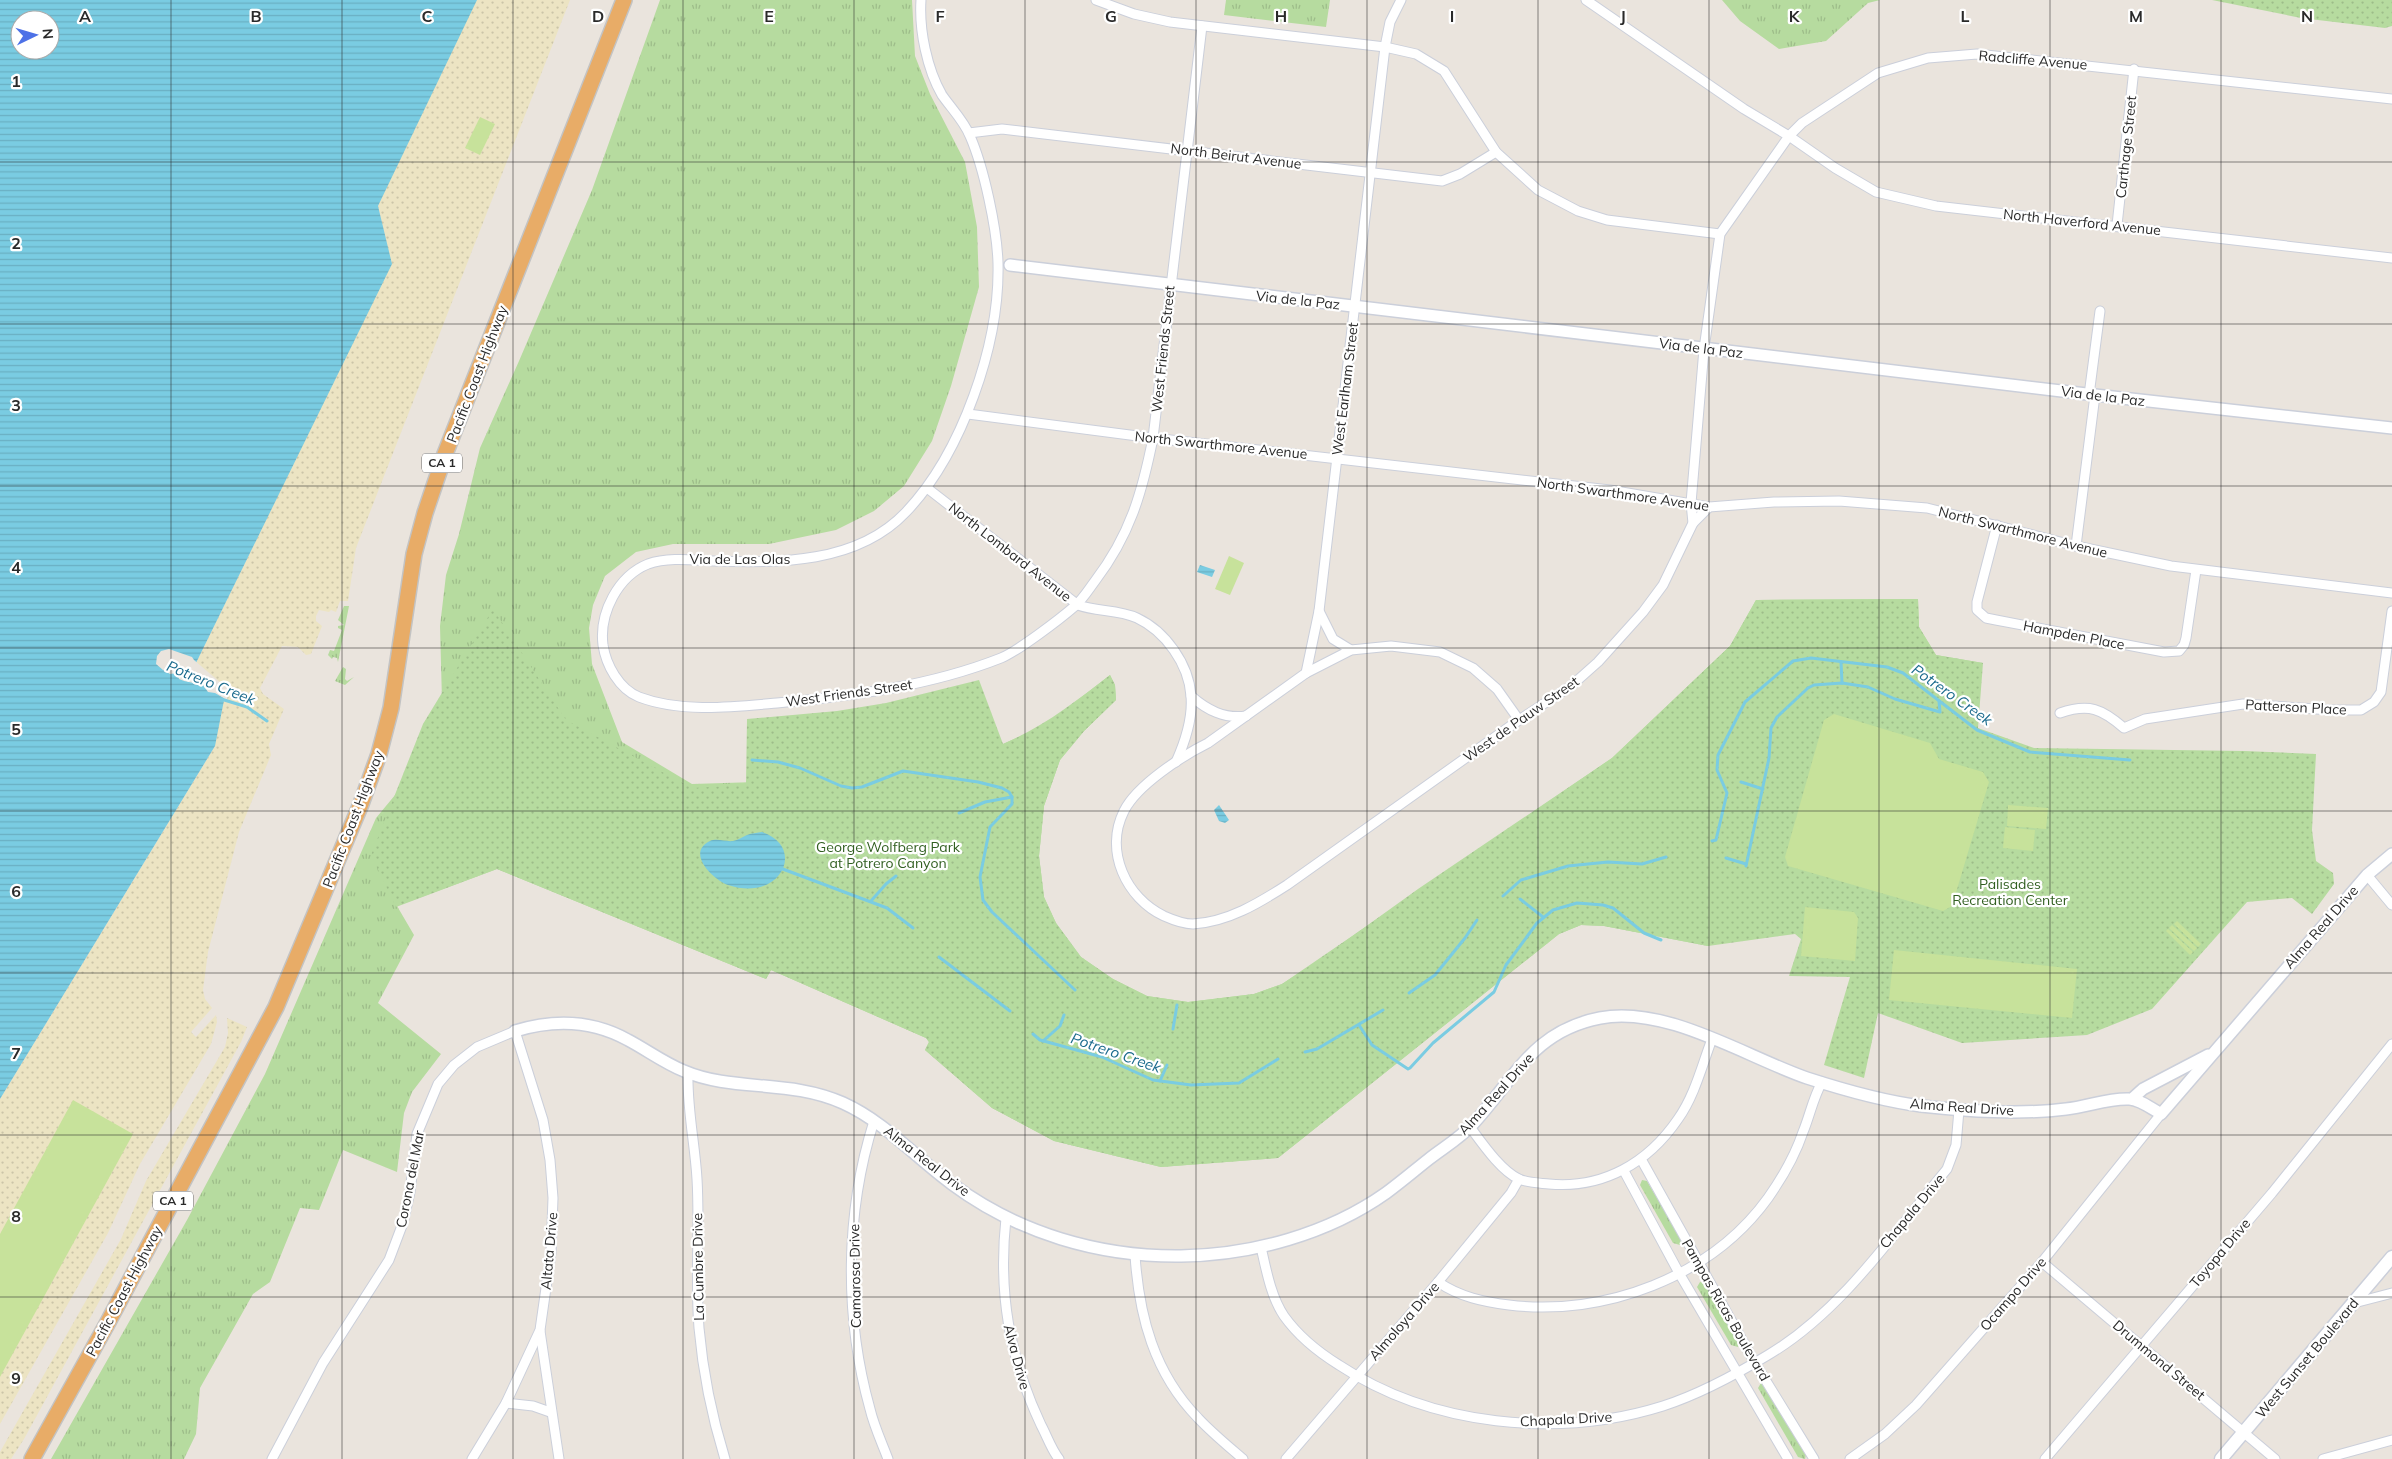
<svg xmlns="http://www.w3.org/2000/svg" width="2392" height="1459" viewBox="0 0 2392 1459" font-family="Mulish,sans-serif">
<defs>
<pattern id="grass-tufts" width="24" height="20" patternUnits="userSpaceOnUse" patternTransform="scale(1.25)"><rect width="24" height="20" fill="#b6db9f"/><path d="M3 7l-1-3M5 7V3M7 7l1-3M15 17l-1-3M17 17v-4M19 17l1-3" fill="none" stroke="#9dbc89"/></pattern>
<pattern id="sand-dots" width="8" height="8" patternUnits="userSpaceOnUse" patternTransform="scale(1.25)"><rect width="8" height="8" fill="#ece4c3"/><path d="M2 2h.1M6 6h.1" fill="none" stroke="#cbc4a8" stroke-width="1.8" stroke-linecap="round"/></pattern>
<pattern id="park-dots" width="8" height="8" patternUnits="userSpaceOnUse" patternTransform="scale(1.25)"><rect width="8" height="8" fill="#b6db9f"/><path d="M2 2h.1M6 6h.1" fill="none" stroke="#9dbc89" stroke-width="1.8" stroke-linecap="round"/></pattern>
<pattern id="water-rules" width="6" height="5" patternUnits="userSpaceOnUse" patternTransform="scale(1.25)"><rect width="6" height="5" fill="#7acce2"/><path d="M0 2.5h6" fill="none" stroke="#6aafc2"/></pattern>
</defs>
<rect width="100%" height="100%" fill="#eae4dd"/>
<g fill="url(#grass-tufts)">
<polygon points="660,0 912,0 915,56 930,94 965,162 977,227 979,287 951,386 932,441 904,486 874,511 836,530 769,544 673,544 636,552 605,576 593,605 589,628 592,664 622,742 692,784 847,779 1003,744 1032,731 1057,716 1110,675 1115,685 1116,700 1084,731 1060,760 1044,806 1039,856 1044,897 1056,923 1081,957 1113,979 1147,996 1188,1002 1254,994 1282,984 1612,758 1730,646 1756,600 1918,599 1919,627 1936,655 1983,663 1708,946 1604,926 1581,925 1559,934 1278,1158 1161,1167 1054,1141 992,1108 925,1050 929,1042 926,1038 771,970 766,979 497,869 397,906 414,935 378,1003 441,1054 412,1092 404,1113 397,1172 343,1150 319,1210 300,1208 270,1282 253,1294 200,1388 196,1434 184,1459 51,1459 187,1220 265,1074 376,818 410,777 442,701 440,626 446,575 459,534 480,448 519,361 592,190"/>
<polygon points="1226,0 1330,0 1326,27 1224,15"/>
<polygon points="1722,0 1880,0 1868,3 1826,41 1779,49 1740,21"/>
<polygon points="344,606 349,606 338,662 337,658 333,657 332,659 328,655 330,650 334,651 342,630 338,628 338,626 344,625 338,620"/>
<polygon points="343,667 346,669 345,679 347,681 354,677 345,685 335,681"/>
<polygon points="1642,1180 1647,1181 1681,1239 1680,1245 1673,1243 1640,1185"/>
<polygon points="1700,1282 1705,1283 1739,1341 1738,1347 1731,1345 1697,1287"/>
<polygon points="1763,1382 1806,1453 1805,1459 1798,1457 1758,1388 1761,1383"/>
</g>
<g fill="url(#sand-dots)">
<polygon points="469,0 570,0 361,535 356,548 348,601 340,601 336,612 331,610 329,612 319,610 316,616 316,621 322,626 311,654 306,655 298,647 282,646 260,688 263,694 284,709 269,744 271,755 239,832 208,952 203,990 205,999 212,1008 191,1032 196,1037 216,1015 217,1022 211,1044 140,1164 108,1233 0,1424 0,1099 215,746 195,665 391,264 378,206"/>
<polygon points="227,1018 247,1027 241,1042 24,1439 11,1459 0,1459 0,1452 121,1239 146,1181 225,1047 228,1033"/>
</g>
<g fill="url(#park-dots)">
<polygon points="2212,0 2392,0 2392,26 2385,28 2301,18"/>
<path d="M1918,599l1,28 17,28 47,8 -5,65 56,20 210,3 72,3 -4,76 4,31 17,12 1,11 -22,30 -20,-16 -45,4 -95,107 -65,26 -125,8 -84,-30 -14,65 -40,-13 26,-88 -61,-1 12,-37 -6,-5 -87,12 -104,-20 -23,-1 -22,9 -281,224 -117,9 -107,-26 -62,-33 -67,-58 4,-8 -3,-4 -155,-68 -5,9 -269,-110 -101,38 -25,-52 52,-131 70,-115 73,111 126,68 54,-3 1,-66 90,-8 49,-8 93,-23 24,64c40,-17 72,-42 107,-69l5,10 1,15 -32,31 -24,29 -16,46 -5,50 5,41 12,26 25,34 32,22 34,17 41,6 66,-8 28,-10 33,-21 103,-74 194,-131 118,-112 26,-46z"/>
</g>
<g fill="#c7e29b">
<polygon points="480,117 495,124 480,155 465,148"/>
<polygon points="1229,556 1244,563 1230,595 1215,589"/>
<polygon points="1834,714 1930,743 1939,759 1983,772 1989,782 1952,906 1943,911 1788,866 1785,857 1824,720"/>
<polygon points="2008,805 2048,808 2046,829 2007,826"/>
<polygon points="2005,827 2035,830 2033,851 2003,848"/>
<polygon points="1805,907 1854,912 1858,918 1855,961 1801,956"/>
<polygon points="2177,921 2201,944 2198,947 2174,924"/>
<polygon points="2172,925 2197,948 2194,951 2169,928"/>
<polygon points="2168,929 2193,952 2190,955 2166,931"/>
<polygon points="1894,950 2077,969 2072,1018 1889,1000"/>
<polygon points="73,1100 133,1134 0,1377 0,1234"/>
</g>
<g fill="url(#water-rules)" fill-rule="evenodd">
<path d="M0,0h477l-99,206 14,58 -197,401 31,25 -11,56 -215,353zM20,20h30v30h-30z"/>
<polygon points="1200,565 1215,570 1212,577 1197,572"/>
<polygon points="1219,805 1229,820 1225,823 1219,821 1214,810"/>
<path d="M762,832c45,15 19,71 -34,53 -14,-5 -43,-32 -18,-44 7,-3 16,1 23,0 5,-1 9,-4 14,-6 5,-2 10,-2 15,-3z"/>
</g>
<polygon fill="#eae4dd" points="169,649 192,657 194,660 228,689 227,700 215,693 208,692 203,685 184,681 179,679 177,673 170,674 163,670 156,664 157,656 161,651"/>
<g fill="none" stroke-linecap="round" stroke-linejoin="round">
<g stroke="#7acce2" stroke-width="3">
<polyline points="1841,662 1842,683"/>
<polyline points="221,699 247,707 267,721"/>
<polyline points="752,760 778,762 800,768 841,786 852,788 862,787 903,771 978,782 1002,788 1009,792 1012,797 1012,804 990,827 980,877 983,900 992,912 1075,990"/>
<polyline points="1741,782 1763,789"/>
<polyline points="959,813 985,802 1012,797"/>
<polyline points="1712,841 1716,840 1727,793 1717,770 1718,755 1745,702 1793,661 1811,658 1887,667 1903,673 1977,730 2030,752 2130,760"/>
<polyline points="1726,858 1746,864"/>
<polyline points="1746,866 1769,758 1771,728 1777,717 1808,688 1814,685 1842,683 1868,687 1895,699 1940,712 1939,701"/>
<polyline points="780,868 887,908 913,928"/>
<polyline points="1503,896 1521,880 1568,866 1608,862 1642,864 1666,857"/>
<polyline points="1520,899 1543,917"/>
<polyline points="871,901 886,884 896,876"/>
<polyline points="939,957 1010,1011"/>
<polyline points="1409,993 1435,975 1465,938 1477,920"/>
<polyline points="1359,1025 1372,1045 1408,1069 1410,1068 1433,1043 1494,992 1506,965 1537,923 1553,910 1577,903 1603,905 1613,908 1644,933 1661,940"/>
<polyline points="1173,1029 1177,1005"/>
<polyline points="1033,1034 1040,1040 1102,1057 1153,1080 1191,1085 1239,1083 1278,1059"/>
<polyline points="1043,1041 1060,1026 1064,1015"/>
<polyline points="1305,1052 1317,1049 1383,1010"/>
<polyline points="1160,1081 1167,1065"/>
</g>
<defs>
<g id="minor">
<path d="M921,0c-2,30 6,69 21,95 9,13 22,26 28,41 14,32 27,93 28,127 2,81 -36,190 -92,249 -49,52 -127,51 -193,49 -21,-1 -45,-4 -65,3 -30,12 -49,49 -45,81 3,20 16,44 36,52 42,16 93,10 138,6 76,-7 153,-17 224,-45 17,-7 59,-39 74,-52 8,-7 14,-17 20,-25 35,-46 47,-88 58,-143l49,-412"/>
<polyline points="1096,0 1134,14 1170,22 1385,47 1416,54 1444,71 1496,152 1538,190 1578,211 1607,220 1720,234"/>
<path d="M1401,0l-11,22 -5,25 -66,564 -13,62 -98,70c-26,13 -71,42 -84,68 -20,40 2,87 40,105 9,4 20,8 29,8 35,-2 66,-21 94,-39l232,-165 52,-34 27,-24 45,-50 20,-27 30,-62 -2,-20 13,-154 16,-115 69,-98 13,-13 76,-50 50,-15 49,-4 415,45"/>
<polyline points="1586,0 1744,109 1789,136 1835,168 1876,192 1936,206 2392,258"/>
<polyline points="969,133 1002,129 1442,181 1460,174 1496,152"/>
<polyline points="2117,225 2134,69"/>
<polyline points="2089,395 2100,311"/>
<polyline points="968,414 1153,438 1610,490 1709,507 1774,502 1839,501 1927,508 2076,546 2171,566 2392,593"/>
<path d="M927,488l151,117c19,7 40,4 59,13 28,13 52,46 54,78 2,23 -6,46 -15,66"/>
<polyline points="1693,523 1709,507"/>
<polyline points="1997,525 1977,602 1977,610 1986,618 1996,620 2164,652 2179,651 2184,645 2186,638 2196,570"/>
<polyline points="2076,546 2095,395"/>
<polyline points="1319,611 1333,639 1351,650"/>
<polyline points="1306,673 1351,650 1391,646 1440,652 1473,668 1497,689 1519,720"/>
<path d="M1191,696c16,14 33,23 55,20"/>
<path d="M2060,713c29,-10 42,-4 64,15l21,-9 98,-15 88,6h30l13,-8 7,-10 11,-81"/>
<polyline points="2367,875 2392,905"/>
<path d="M688,1073c-1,36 7,71 9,106 3,50 -2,100 2,149 4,45 13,89 26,131"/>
<path d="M874,1121c-29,92 -30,195 -4,288 4,17 12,34 18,50"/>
<path d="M1470,1127c12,16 31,44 49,52 9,4 21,4 30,5 54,5 99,-21 129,-65 17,-24 24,-54 34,-80"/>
<polyline points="1641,1159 1755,1363 1814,1459"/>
<polyline points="1624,1171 1679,1273 1788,1459"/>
<path d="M1006,1218c-8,74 3,139 35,207 6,11 10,24 18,34"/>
<path d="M1261,1247c5,22 10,50 23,69 15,21 34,36 55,49 92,61 219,74 324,41 37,-12 72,-31 105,-51 73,-43 126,-122 179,-186l9,-24 3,-35"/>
<path d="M1135,1255c4,61 19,118 63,163 14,15 30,28 45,41"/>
<polyline points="2042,1262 2275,1459"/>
<path d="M1438,1282c22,15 46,20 71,23 95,12 202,-28 259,-107 14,-20 27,-42 35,-66 7,-17 10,-34 19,-50"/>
<polyline points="2354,1303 2392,1293"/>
<polyline points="540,1331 559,1459"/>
<polyline points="506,1403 533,1406 550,1412"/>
<polyline points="272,1459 323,1363 389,1260 403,1223 410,1192 417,1134 438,1084 454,1065 477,1047 515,1031 543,1120 550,1160 553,1198 551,1253 540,1330 506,1403 472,1459"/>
<polyline points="1286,1459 1438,1282 1511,1193 1519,1179"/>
<polyline points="1850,1459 1885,1434 1916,1405 2042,1262 2161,1114"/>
<polyline points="2045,1459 2272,1193 2392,1044"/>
<polyline points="2323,1459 2392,1440"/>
</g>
<g id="tertiary">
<polyline points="1010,265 2095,395 2392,428"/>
<path d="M515,1031c39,-12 77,-11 113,9 19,10 36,23 56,31 49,21 106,8 159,32 42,19 72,54 109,81 66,49 147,73 229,72 71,-1 147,-22 205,-63 15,-11 29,-23 43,-34 14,-11 31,-21 43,-34 42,-45 60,-94 128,-107 66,-13 146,39 207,60 37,12 75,23 114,28 47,5 98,9 145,3 21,-2 42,-11 63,-10 10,0 22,9 32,15l206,-239 25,-21"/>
<polyline points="2133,1098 2143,1089 2208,1055"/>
</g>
<polyline id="secondary" points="2221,1459 2392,1257"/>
<polyline id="trunk" points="32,1459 107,1324 276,1007 361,804 379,754 391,708 414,554 425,513 445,454 624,0"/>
</defs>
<use href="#minor" stroke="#cbcfda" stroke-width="11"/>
<use href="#tertiary" stroke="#cbcfda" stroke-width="14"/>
<use href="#secondary" stroke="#cbcfda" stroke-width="15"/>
<use href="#trunk" stroke="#c3c3c3" stroke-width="18"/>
<use href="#minor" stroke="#fff" stroke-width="9"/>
<use href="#tertiary" stroke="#fff" stroke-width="11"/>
<use href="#secondary" stroke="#fff" stroke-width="12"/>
<use href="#trunk" stroke="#e8ac67" stroke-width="15"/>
</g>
<path fill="none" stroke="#2a2a2a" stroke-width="1" stroke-opacity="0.55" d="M171,0v1459M342,0v1459M513,0v1459M683,0v1459M854,0v1459M1025,0v1459M1196,0v1459M1367,0v1459M1538,0v1459M1709,0v1459M1879,0v1459M2050,0v1459M2221,0v1459M0,162h2392M0,324h2392M0,486h2392M0,648h2392M0,811h2392M0,973h2392M0,1135h2392M0,1297h2392"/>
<g text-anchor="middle" stroke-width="4.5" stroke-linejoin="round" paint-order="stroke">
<g fill="#fff" stroke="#6a6a6a" stroke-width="1">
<rect x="422" y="453.5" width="40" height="19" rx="4"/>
<rect x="153" y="1191.5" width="40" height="19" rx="4"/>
</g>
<g font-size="12" font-weight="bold" fill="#2a2a2a">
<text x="442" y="467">CA 1</text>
<text x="173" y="1205">CA 1</text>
</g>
<g font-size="14" fill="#2a2a2a" stroke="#fff">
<text transform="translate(2033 60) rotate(5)" y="5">Radcliffe Avenue</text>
<text transform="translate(2126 147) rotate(-84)" y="5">Carthage Street</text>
<text transform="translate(1236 156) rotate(7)" y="5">North Beirut Avenue</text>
<text transform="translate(2082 222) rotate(6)" y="5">North Haverford Avenue</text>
<text transform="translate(1298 300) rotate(6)" y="5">Via de la Paz</text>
<text transform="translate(1701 348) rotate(7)" y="5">Via de la Paz</text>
<text transform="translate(1163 349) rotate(-84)" y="5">West Friends Street</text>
<text transform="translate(477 374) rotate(-69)" y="5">Pacific Coast Highway</text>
<text transform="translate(1345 389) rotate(-83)" y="5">West Earlham Street</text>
<text transform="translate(2103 396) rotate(7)" y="5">Via de la Paz</text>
<text transform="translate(1221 445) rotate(6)" y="5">North Swarthmore Avenue</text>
<text transform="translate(1623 494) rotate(8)" y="5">North Swarthmore Avenue</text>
<text transform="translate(2023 532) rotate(14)" y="5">North Swarthmore Avenue</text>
<text transform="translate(1010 552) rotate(38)" y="5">North Lombard Avenue</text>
<text x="740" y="564">Via de Las Olas</text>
<text transform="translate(2074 635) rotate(11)" y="5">Hampden Place</text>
<text transform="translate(849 693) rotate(-8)" y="5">West Friends Street</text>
<text transform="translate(2296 707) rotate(3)" y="5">Patterson Place</text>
<text transform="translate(1521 719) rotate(-35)" y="5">West de Pauw Street</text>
<text transform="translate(353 819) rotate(-69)" y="5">Pacific Coast Highway</text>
<text transform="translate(2321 927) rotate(-49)" y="5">Alma Real Drive</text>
<text transform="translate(1496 1094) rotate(-48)" y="5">Alma Real Drive</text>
<text transform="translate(1962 1107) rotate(4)" y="5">Alma Real Drive</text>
<text transform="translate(927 1161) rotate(38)" y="5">Alma Real Drive</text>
<text transform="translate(410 1179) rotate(-79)" y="5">Corona del Mar</text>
<text transform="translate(1912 1211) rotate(-50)" y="5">Chapala Drive</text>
<text transform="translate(549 1251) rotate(-85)" y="5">Altata Drive</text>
<text transform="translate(2220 1253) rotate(-50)" y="5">Toyopa Drive</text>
<text transform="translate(698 1267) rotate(-91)" y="5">La Cumbre Drive</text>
<text transform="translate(855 1276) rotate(-91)" y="5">Camarosa Drive</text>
<text transform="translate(124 1291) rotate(-62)" y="5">Pacific Coast Highway</text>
<text transform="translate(2013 1294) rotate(-49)" y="5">Ocampo Drive</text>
<text transform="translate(1726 1310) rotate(60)" y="5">Pampas Ricas Boulevard</text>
<text transform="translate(1404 1321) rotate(-49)" y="5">Almoloya Drive</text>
<text transform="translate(1017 1357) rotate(75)" y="5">Alva Drive</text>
<text transform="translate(2307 1358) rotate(-50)" y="5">West Sunset Boulevard</text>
<text transform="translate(2159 1360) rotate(40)" y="5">Drummond Street</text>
<text transform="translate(1566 1419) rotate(-3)" y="5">Chapala Drive</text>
</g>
<g font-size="14" fill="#315f21" stroke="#fff">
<text x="888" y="852">George Wolfberg Park<tspan x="888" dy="16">at Potrero Canyon</tspan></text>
<text x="2010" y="889">Palisades<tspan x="2010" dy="16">Recreation Center</tspan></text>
</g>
<g font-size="15" font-style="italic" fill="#1b6b8d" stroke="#fff">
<text transform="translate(211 683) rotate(22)" y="5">Potrero Creek</text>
<text transform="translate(1952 695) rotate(35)" y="5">Potrero Creek</text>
<text transform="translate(1116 1053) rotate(19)" y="5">Potrero Creek</text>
</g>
</g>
<g font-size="16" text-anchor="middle" font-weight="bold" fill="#2a2a2a" stroke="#fff" stroke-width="4.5" stroke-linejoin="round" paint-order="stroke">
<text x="85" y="22">A</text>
<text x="256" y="22">B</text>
<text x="427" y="22">C</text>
<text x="598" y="22">D</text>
<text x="769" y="22">E</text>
<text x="940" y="22">F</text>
<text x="1111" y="22">G</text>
<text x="1281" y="22">H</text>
<text x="1452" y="22">I</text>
<text x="1623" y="22">J</text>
<text x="1794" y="22">K</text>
<text x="1965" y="22">L</text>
<text x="2136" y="22">M</text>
<text x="2307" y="22">N</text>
<text x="16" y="87">1</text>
<text x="16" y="249">2</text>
<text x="16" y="411">3</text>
<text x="16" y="573">4</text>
<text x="16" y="735">5</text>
<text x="16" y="897">6</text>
<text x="16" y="1059">7</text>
<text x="16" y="1222">8</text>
<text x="16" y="1384">9</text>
</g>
<g transform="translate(35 35) rotate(85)"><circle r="24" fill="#ffffff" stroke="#aaaaaa"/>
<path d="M0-4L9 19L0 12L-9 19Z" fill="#4d71e7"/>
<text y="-8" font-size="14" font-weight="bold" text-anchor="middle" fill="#2a2a2a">N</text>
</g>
</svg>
